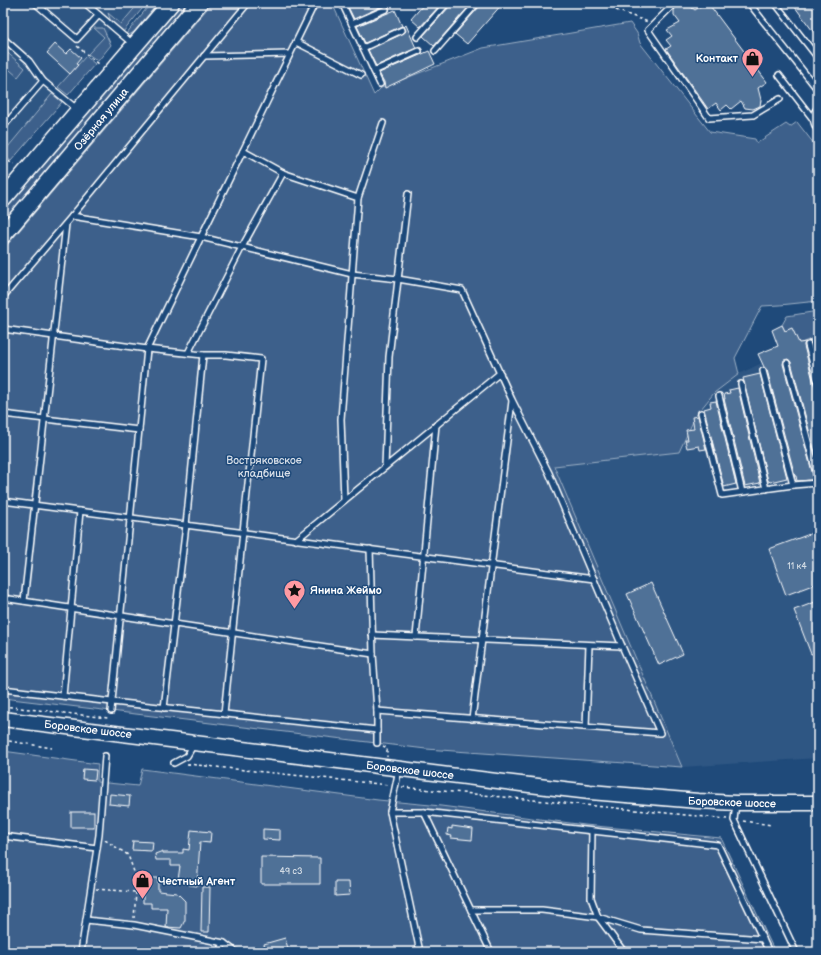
<svg xmlns="http://www.w3.org/2000/svg" width="821" height="955" viewBox="0 0 821 955" font-family="'Balsamiq Sans',sans-serif">
<rect width="100%" height="100%" fill="#1f4a7a"/>
<filter id="ink" filterUnits="userSpaceOnUse"><feTurbulence type="fractalNoise" baseFrequency=".025" numOctaves="2"/><feDisplacementMap in="SourceGraphic" scale="8" xChannelSelector="R" yChannelSelector="G"/><feConvolveMatrix kernelMatrix="1 2 1 2 8 2 1 2 1" color-interpolation-filters="sRGB"/></filter>
<g filter="url(#ink)">
<g fill="#2e5683">
<polygon points="3,3 139,3 121,24 118,21 106,34 58,87 3,153"/>
<polygon points="818,336 818,758 682,767 553,466 678,452 696,415 714,393 739,374 762,363 763,365 781,357 784,362 797,357 793,346"/>
</g>
<g fill="#3c618b" stroke="#9eb0c5">
<polygon points="139,3 147,3 123,32 111,22 108,13 121,24"/>
<polygon points="151,3 158,3 134,32 129,35 126,34"/>
<polygon points="177,3 190,3 3,223 3,206"/>
<polygon points="212,3 332,3 374,95 381,88 483,48 630,23 637,33 640,43 710,132 755,139 757,143 786,124 790,127 797,122 818,149 818,301 780,305 762,306 735,358 739,374 714,393 696,415 679,452 554,466 682,767 426,749 3,698 3,250"/>
<polygon points="94,28 103,28 111,45 98,61 88,54 104,37"/>
<polygon points="3,49 25,68 18,77 3,64"/>
<polygon points="86,56 95,64 68,95 58,87"/>
<polygon points="52,94 62,102 11,161 3,156 3,153"/>
<polygon points="818,311 818,336 799,344 792,329 785,331 782,325 787,316"/>
<polygon points="3,751 98,764 97,782 138,786 142,769 378,800 441,806 585,825 721,838 775,952 3,952"/>
</g>
<g fill="#507197" stroke="#fff">
<polygon points="346,3 379,3 380,7 354,19"/>
<polygon points="425,3 442,3 420,27 411,19"/>
<polygon points="451,3 472,3 434,46 423,36 450,6"/>
<polygon points="481,3 503,3 467,44 455,34 480,6"/>
<polygon points="682,3 687,4 695,10 705,3 708,3 767,82 758,88 761,100 760,106 753,109 745,108 741,101 731,109 727,105 721,110 716,103 708,109 666,49 671,46 666,40 672,36 667,30 680,23 674,15 674,10 678,6"/>
<polygon points="792,3 813,3 818,9 818,38"/>
<polygon points="395,10 402,26 365,43 357,26"/>
<polygon points="406,25 416,48 376,66 368,50 404,33 406,31 404,27"/>
<polygon points="55,44 66,54 71,49 81,58 76,64 78,65 70,74 47,53"/>
<polygon points="429,51 435,64 385,88 384,82 379,73"/>
<polygon points="782,325 785,331 792,328 799,343 806,342 804,344 804,346 814,384 815,386 818,387 818,464 791,362 788,359 784,360 783,364 814,479 811,480 797,481 796,476 795,476 767,370 764,367 758,354 778,346 772,330"/>
<polygon points="818,338 818,367 812,344 811,342 808,341"/>
<polygon points="760,374 787,478 770,482 769,481 768,481 743,378"/>
<polygon points="738,388 760,483 745,486 724,399 725,399 724,394 730,393 729,390"/>
<polygon points="716,401 736,484 724,487 704,409 711,407 710,402"/>
<polygon points="698,416 706,449 700,450 699,446 687,448 685,440 688,440 686,430 694,429 692,417"/>
<polygon points="818,531 818,583 786,595 769,549"/>
<polygon points="651,583 683,654 659,665 627,594"/>
<polygon points="818,601 818,652 811,654 794,610"/>
<polygon points="83,769 96,770 95,780 82,779"/>
<polygon points="110,794 130,796 129,806 109,804"/>
<rect x="71" y="812" width="23" height="15"/>
<polygon points="452,826 473,829 472,840 451,838 452,836 447,835 448,828 452,829"/>
<polygon points="263,829 280,830 280,840 263,839"/>
<polygon points="191,830 211,832 210,843 200,842 197,886 189,885 190,881 178,880 180,866 171,866 171,860 156,860 155,854 163,851 163,853 183,853 183,849 189,850"/>
<polygon points="133,841 153,842 152,851 132,850"/>
<polygon points="261,857 320,858 320,884 261,884"/>
<polygon points="143,878 158,878 158,891 177,893 185,901 185,920 181,928 166,927 167,908 151,908 151,903 143,903"/>
<polygon points="335,882 349,882 350,895 335,896"/>
<polygon points="202,887 210,887 209,932 201,932"/>
<polygon points="285,938 289,952 266,952 264,944"/>
</g>
<g fill="none" stroke-linecap="round" stroke-linejoin="round">
<defs>
<g id="lane">
<polyline points="35,3 77,39 99,15"/>
<polyline points="85,3 134,45"/>
<polyline points="342,3 380,84"/>
<polyline points="644,3 645,4 646,3"/>
<polyline points="675,3 648,30 709,118 753,115 780,99"/>
<polyline points="749,3 818,90"/>
<polyline points="775,3 818,58"/>
<polyline points="352,24 386,9"/>
<polyline points="417,37 447,3"/>
<polyline points="3,38 29,61 43,81 78,110"/>
<polyline points="296,42 361,75"/>
<polyline points="363,48 402,30"/>
<polyline points="435,51 477,3"/>
<polyline points="204,56 290,54"/>
<polyline points="374,71 419,51"/>
<polyline points="779,75 813,119"/>
<path d="M818,108c-8,7 -5,15 0,23"/>
<polyline points="3,127 43,81"/>
<polyline points="243,151 283,173 358,198 341,419 344,500"/>
<polyline points="358,198 383,123"/>
<polyline points="72,216 201,237 352,274 398,279 462,290 512,400 549,473 622,646 660,733 377,711"/>
<polyline points="3,297 72,216 248,3"/>
<polyline points="3,329 147,349 203,355 226,355 261,359 224,714"/>
<polyline points="808,345 818,383"/>
<polyline points="188,353 242,247 283,173"/>
<polyline points="787,363 818,479"/>
<polyline points="763,371 793,485"/>
<polyline points="741,384 766,489"/>
<polyline points="719,396 742,492"/>
<polyline points="701,413 722,495 793,485 818,483"/>
<polyline points="3,414 45,419 139,430"/>
<polyline points="385,467 389,357 408,194"/>
<polyline points="3,501 594,579"/>
<polyline points="296,540 500,373"/>
<polyline points="370,549 373,654 377,711 377,743"/>
<polyline points="3,598 373,654"/>
<polyline points="24,601 66,224"/>
<polyline points="372,635 622,646"/>
<polyline points="416,637 436,425"/>
<polyline points="3,689 112,702 377,730"/>
<polyline points="63,696 80,511"/>
<polyline points="164,708 186,525 203,355"/>
<polyline points="111,711 147,349 201,237 313,7 308,3"/>
<polyline points="472,719 512,401"/>
<polyline points="586,727 589,645"/>
<polyline points="174,763 187,756 194,744"/>
<polyline points="399,769 390,812 420,952"/>
<polyline points="736,804 734,820 796,952"/>
<polyline points="390,812 424,812 718,845 769,952"/>
<polyline points="424,812 491,952"/>
<polyline points="592,831 591,898 598,917 624,952"/>
<polyline points="3,836 97,848"/>
<polyline points="471,910 542,910 598,917 641,930 763,939"/>
<polyline points="86,920 134,925 224,943 236,952"/>
<polyline points="81,952 99,835 105,756"/>
<polyline points="220,952 224,943"/>
</g>
<polyline id="secondary" points="3,719 521,784 590,792 698,801 736,803 818,803"/>
<g id="primary">
<polyline points="3,199 171,3"/>
<polyline points="3,235 199,3"/>
</g>
</defs>
<use href="#lane" stroke="#fff" stroke-width="8"/>
<use href="#secondary" stroke="#fff" stroke-width="17"/>
<use href="#primary" stroke="#fff" stroke-width="19"/>
<g stroke="#fff" stroke-width="1.5" stroke-dasharray="3 3" stroke-linecap="butt">
<polyline points="606,3 616,10 648,22"/>
<polyline points="77,46 98,64"/>
<polyline points="3,158 15,165"/>
<polyline points="3,706 108,718"/>
<polyline points="3,740 52,748"/>
<polyline points="383,746 387,748 387,757"/>
<polyline points="187,764 389,785"/>
<polyline points="402,787 727,819"/>
<polyline points="743,821 772,825"/>
<polyline points="105,840 128,855 137,880 134,918"/>
<polyline points="3,848 4,842"/>
<polyline points="96,889 136,892"/>
</g>
<use href="#lane" stroke="#1f4a7a" stroke-width="5"/>
<use href="#secondary" stroke="#1f4a7a" stroke-width="14"/>
<use href="#primary" stroke="#1f4a7a" stroke-width="16"/>
</g>
</g>
<defs>
<symbol id="shop-pin" viewBox="-11 -11 22 30"><path d="M0 17L-7.5 6A9.5 9.5 0 1 1 7.5 6Z" fill="#ff9aa2" stroke="#1f4a7a"/><path d="M-5-2.5h2.3a2.7 3.5 0 0 1 5.4 0H5L5.5 6h-11ZM-1.5-2.5h3a1.5 2.3 0 0 0-3 0Z" fill="#111"/></symbol>
<symbol id="sight-pin" viewBox="-11 -11 22 30"><path d="M0 17L-7.5 6A9.5 9.5 0 1 1 7.5 6Z" fill="#ff9aa2" stroke="#1f4a7a"/><path d="M0-6L1.8-2.2L6-1.7L2.9 1.2L3.7 5.4L0 3.3L-3.7 5.4L-2.9 1.2L-6-1.7L-1.8-2.2Z" fill="#111"/></symbol>
</defs>
<g fill-rule="evenodd">
<use href="#shop-pin" x="740" y="46" width="25" height="34"/>
<use href="#sight-pin" x="282" y="578" width="25" height="34"/>
<use href="#shop-pin" x="130" y="868" width="25" height="34"/>
</g>
<g text-anchor="middle" stroke-width="3" stroke-linejoin="round" paint-order="stroke">
<g font-size="9" fill="#d3dce5">
<text x="797" y="569">11 к4</text>
<text x="291" y="874">49 с3</text>
</g>
<g font-size="11" font-weight="bold" fill="#fff" stroke="#1f4a7a" text-anchor="start">
<text x="738" y="62" text-anchor="end">Контакт</text>
<text x="310" y="594">Янина Жеймо</text>
<text x="158" y="885">Честный Агент</text>
</g>
<g font-size="11" fill="#fff" stroke="#1f4a7a">
<text transform="translate(101 119) rotate(-50)" y="4">Озёрная улица</text>
<text transform="translate(88 729) rotate(7)" y="4">Боровское шоссе</text>
<text transform="translate(410 770) rotate(7)" y="4">Боровское шоссе</text>
<text transform="translate(732 802) rotate(2)" y="4">Боровское шоссе</text>
</g>
<g font-size="11" fill="#d8dfe8" stroke="#1f4a7a">
<text x="264" y="464">Востряковское<tspan x="264" dy="13">кладбище</tspan></text>
</g>
</g>
<rect width="821" height="955" fill="none" stroke="#1f4a7a" stroke-width="16"/>
<rect x="8" y="8" width="805" height="939" fill="none" stroke="#fff" stroke-width="1.5" filter="url(#ink)"/>
</svg>
